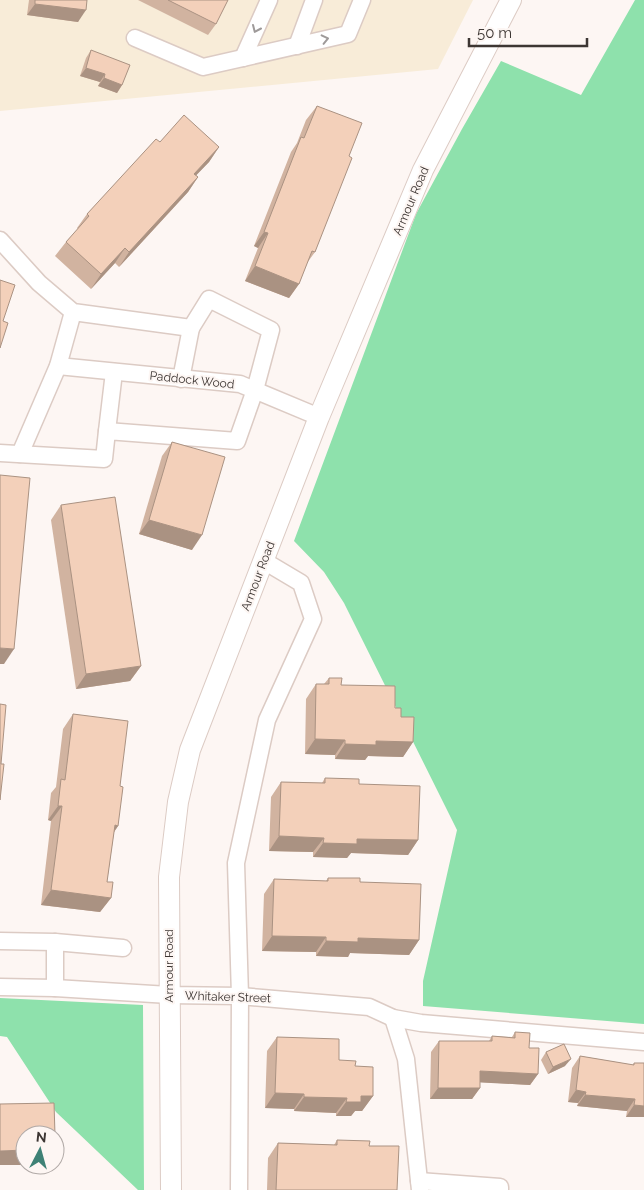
<svg xmlns="http://www.w3.org/2000/svg" width="644" height="1190" viewBox="0 0 644 1190" font-family="Raleway,sans-serif">
<rect width="100%" height="100%" fill="#fdf6f3"/>
<polygon fill="#f8ecd8" points="0,0 473,0 438,69 0,111"/>
<g fill="#8ee1ac">
<polygon points="635,0 644,0 644,1024 423,1006 423,981 457,830 344,603 324,572 294,541 416,214 462,129 501,61 581,95"/>
<polygon points="0,998 143,1005 144,1190 138,1190 56,1112 7,1037 0,1036"/>
</g>
<g fill="none" stroke-linecap="round" stroke-linejoin="round">
<defs>
<g id="minor">
<polyline points="135,38 203,67 348,34 362,0"/>
<polyline points="297,46 314,0"/>
<polyline points="243,58 269,0"/>
<polyline points="0,240 39,283 73,312 191,328 209,299 271,330 255,390 237,441 107,431 104,459 0,453"/>
<polyline points="58,366 240,384 319,417"/>
<polyline points="181,379 191,328"/>
<polyline points="107,431 114,372"/>
<polyline points="20,454 58,366 73,312"/>
<polyline points="0,941 55,942 123,948"/>
<polyline points="55,942 55,988"/>
<polyline points="0,987 55,988 169,995 240,996 369,1007 393,1018 421,1023 644,1042"/>
<polyline points="393,1018 406,1059 420,1190"/>
<polyline points="419,1181 500,1187 500,1190"/>
<polyline points="239,1190 240,996 236,863 267,720 313,619 301,583 264,561"/>
</g>
<polyline id="major" points="171,1190 169,877 178,802 190,750 319,417 423,170 511,0"/>
</defs>
<use href="#minor" stroke="#dccbc4" stroke-width="19"/>
<use href="#major" stroke="#dccbc4" stroke-width="22"/>
<use href="#minor" stroke="#fff" stroke-width="16"/>
<use href="#major" stroke="#fff" stroke-width="20"/>
</g>
<g fill="#d1b3a0">
<polygon points="29,0 87,0 78,22 27,15"/>
<polygon points="138,0 228,0 216,24 208,35"/>
<polygon points="91,50 122,85 117,93 98,86 100,82 80,76 86,58"/>
<polygon points="317,106 349,156 315,252 307,263 299,284 289,298 245,281 258,248 254,246 291,152 297,143 306,120"/>
<polygon points="160,142 219,147 209,162 196,175 198,177 188,192 119,267 115,263 91,289 55,256 66,242 78,229 77,228 87,214"/>
<polygon points="172,442 192,550 139,534 162,456"/>
<polygon points="61,505 141,666 130,681 76,689 51,520"/>
<polygon points="329,678 341,685 395,708 401,717 413,742 403,757 368,756 365,760 335,759 335,755 305,754 306,699 316,684 324,684"/>
<polygon points="73,714 120,786 118,826 114,832 107,882 111,898 100,912 41,905 51,821 48,820 51,793 56,787 63,729"/>
<polygon points="325,778 359,784 418,840 408,855 351,853 347,858 313,857 313,852 269,851 271,797 281,782 322,783"/>
<polygon points="328,878 360,882 419,940 409,955 350,953 348,957 316,956 316,952 262,951 264,894 274,879 326,881"/>
<polygon points="515,1032 529,1048 538,1074 530,1085 480,1082 480,1088 472,1099 430,1099 431,1052 439,1041 489,1041 492,1036 512,1037"/>
<polygon points="277,1037 355,1066 373,1096 362,1111 355,1111 351,1116 336,1116 336,1113 294,1111 294,1109 265,1108 267,1051"/>
<polygon points="546,1052 565,1066 548,1074 541,1060"/>
<polygon points="580,1056 633,1065 634,1063 644,1117 626,1117 627,1111 577,1106 578,1103 568,1102 572,1068"/>
<polygon points="337,1140 369,1146 397,1190 267,1190 268,1158 278,1143 334,1145"/>
</g>
<g fill="#aa9282">
<polygon points="35,4 86,10 78,22 27,15"/>
<polygon points="86,68 105,74 100,82 80,76"/>
<polygon points="104,78 122,85 117,93 98,86"/>
<polygon points="219,147 209,162 184,188 194,174"/>
<polygon points="198,177 188,192 119,267 129,252"/>
<polygon points="264,232 268,233 258,248 254,246"/>
<polygon points="125,248 115,263 91,289 101,274"/>
<polygon points="255,266 299,284 289,298 245,281"/>
<polygon points="149,520 202,535 192,550 139,534"/>
<polygon points="0,648 14,649 4,664 0,664"/>
<polygon points="141,666 130,681 76,689 86,674"/>
<polygon points="315,739 345,740 335,755 305,754"/>
<polygon points="376,741 413,742 403,757 368,756 365,760 335,759 345,744"/>
<polygon points="58,806 62,806 51,821 48,820"/>
<polygon points="115,825 118,826 108,841"/>
<polygon points="279,836 324,838 313,852 269,851"/>
<polygon points="357,839 418,840 408,855 351,853 347,858 313,857 323,843"/>
<polygon points="51,890 111,898 100,912 41,905"/>
<polygon points="272,936 326,937 316,952 262,951"/>
<polygon points="358,938 419,940 409,955 350,953 348,957 316,956 326,941"/>
<polygon points="571,1059 565,1066 548,1074 553,1067"/>
<polygon points="480,1071 538,1074 530,1085 472,1082"/>
<polygon points="438,1088 480,1088 472,1099 430,1099"/>
<polygon points="576,1090 586,1092 578,1103 568,1102"/>
<polygon points="275,1093 304,1094 294,1109 265,1108"/>
<polygon points="585,1095 635,1099 627,1111 577,1106"/>
<polygon points="361,1096 373,1096 362,1111 355,1111 351,1116 336,1116 346,1102"/>
<polygon points="304,1097 347,1098 336,1113 294,1111"/>
<polygon points="634,1105 644,1106 644,1117 626,1117"/>
<polygon points="25,1150 25,1165 0,1165 0,1151"/>
</g>
<g fill="#f3d0ba" stroke="#aa9282">
<polygon points="35,0 87,0 86,10 35,4"/>
<polygon points="168,0 228,0 216,24"/>
<polygon points="91,50 130,65 122,85 104,78 105,74 86,68"/>
<polygon points="317,106 362,123 349,156 352,158 315,252 312,251 299,284 255,266 268,233 264,232 301,137 304,138"/>
<polygon points="184,115 219,147 194,174 198,177 129,252 125,248 101,274 66,242 89,216 87,214 156,139 160,142"/>
<polygon points="0,280 15,285 3,321 8,323 0,348"/>
<polygon points="172,442 225,457 202,535 149,520"/>
<polygon points="0,475 30,478 14,649 0,648"/>
<polygon points="115,497 141,666 86,674 61,505"/>
<polygon points="329,678 342,678 341,685 395,686 395,708 401,708 401,717 414,717 413,742 376,741 376,745 345,744 345,740 315,739 316,684 329,684"/>
<polygon points="0,704 6,705 1,764 4,764 0,800"/>
<polygon points="73,714 128,721 120,786 123,787 118,826 115,825 107,882 113,882 111,898 51,890 62,806 58,806 61,779 65,780"/>
<polygon points="325,778 359,779 359,784 420,786 418,840 357,839 357,844 323,843 324,838 279,836 281,782 325,783"/>
<polygon points="328,878 360,878 360,882 421,884 419,940 358,938 358,942 326,941 326,937 272,936 274,879 328,881"/>
<polygon points="515,1032 530,1033 529,1048 539,1048 538,1074 480,1071 480,1088 438,1088 439,1041 492,1041 492,1036 515,1038"/>
<polygon points="277,1037 339,1039 339,1060 356,1061 355,1066 373,1067 373,1096 361,1096 361,1102 346,1102 347,1098 304,1097 304,1094 275,1093"/>
<polygon points="564,1044 571,1059 553,1067 546,1052"/>
<polygon points="580,1056 634,1065 634,1063 644,1063 644,1106 634,1105 635,1099 585,1095 586,1092 576,1090"/>
<polygon points="54,1103 55,1135 25,1135 25,1150 0,1151 0,1104"/>
<polygon points="337,1140 370,1141 369,1146 399,1146 397,1190 276,1190 278,1143 337,1145"/>
</g>
<defs><path id="oneway-chevron" d="M-2-3.5L2.5 0L-2 3.5" fill="none" stroke-width="1.6" stroke-linecap="round" stroke-linejoin="round" transform="scale(1.25)"/></defs>
<g stroke="#9e9a99">
<use href="#oneway-chevron" transform="translate(256 29) rotate(114)"/>
<use href="#oneway-chevron" transform="translate(325 39) rotate(-13)"/>
</g>
<g text-anchor="middle" stroke-width="4" stroke-linejoin="round" paint-order="stroke">
<g font-size="12" fill="#3d3633" stroke="#fdf6f3">
<text transform="translate(411 201) rotate(-67)" y="4">Armour Road</text>
<text transform="translate(192 380) rotate(6)" y="4">Paddock Wood</text>
<text transform="translate(258 576) rotate(-69)" y="4">Armour Road</text>
<text transform="translate(169 966) rotate(-90)" y="4">Armour Road</text>
<text transform="translate(228 997) rotate(2)" y="4">Whitaker Street</text>
</g>
</g>
<g transform="translate(40 1150) rotate(6)"><circle r="24" fill="#fdf6f3" stroke="#b0a9a6"/>
<path d="M0-4L9 19L0 12L-9 19Z" fill="#3e8175"/>
<text y="-8" font-size="14" font-weight="bold" text-anchor="middle" fill="#3d3633">N</text>
</g>
<path d="M469 38v8h118v-8" fill="none" stroke="#3d3633" stroke-width="2.5"/>
<text x="477" y="38" font-size="15" fill="#3d3633" stroke="#fdf6f3" stroke-width="4" paint-order="stroke">50 m</text>
</svg>
